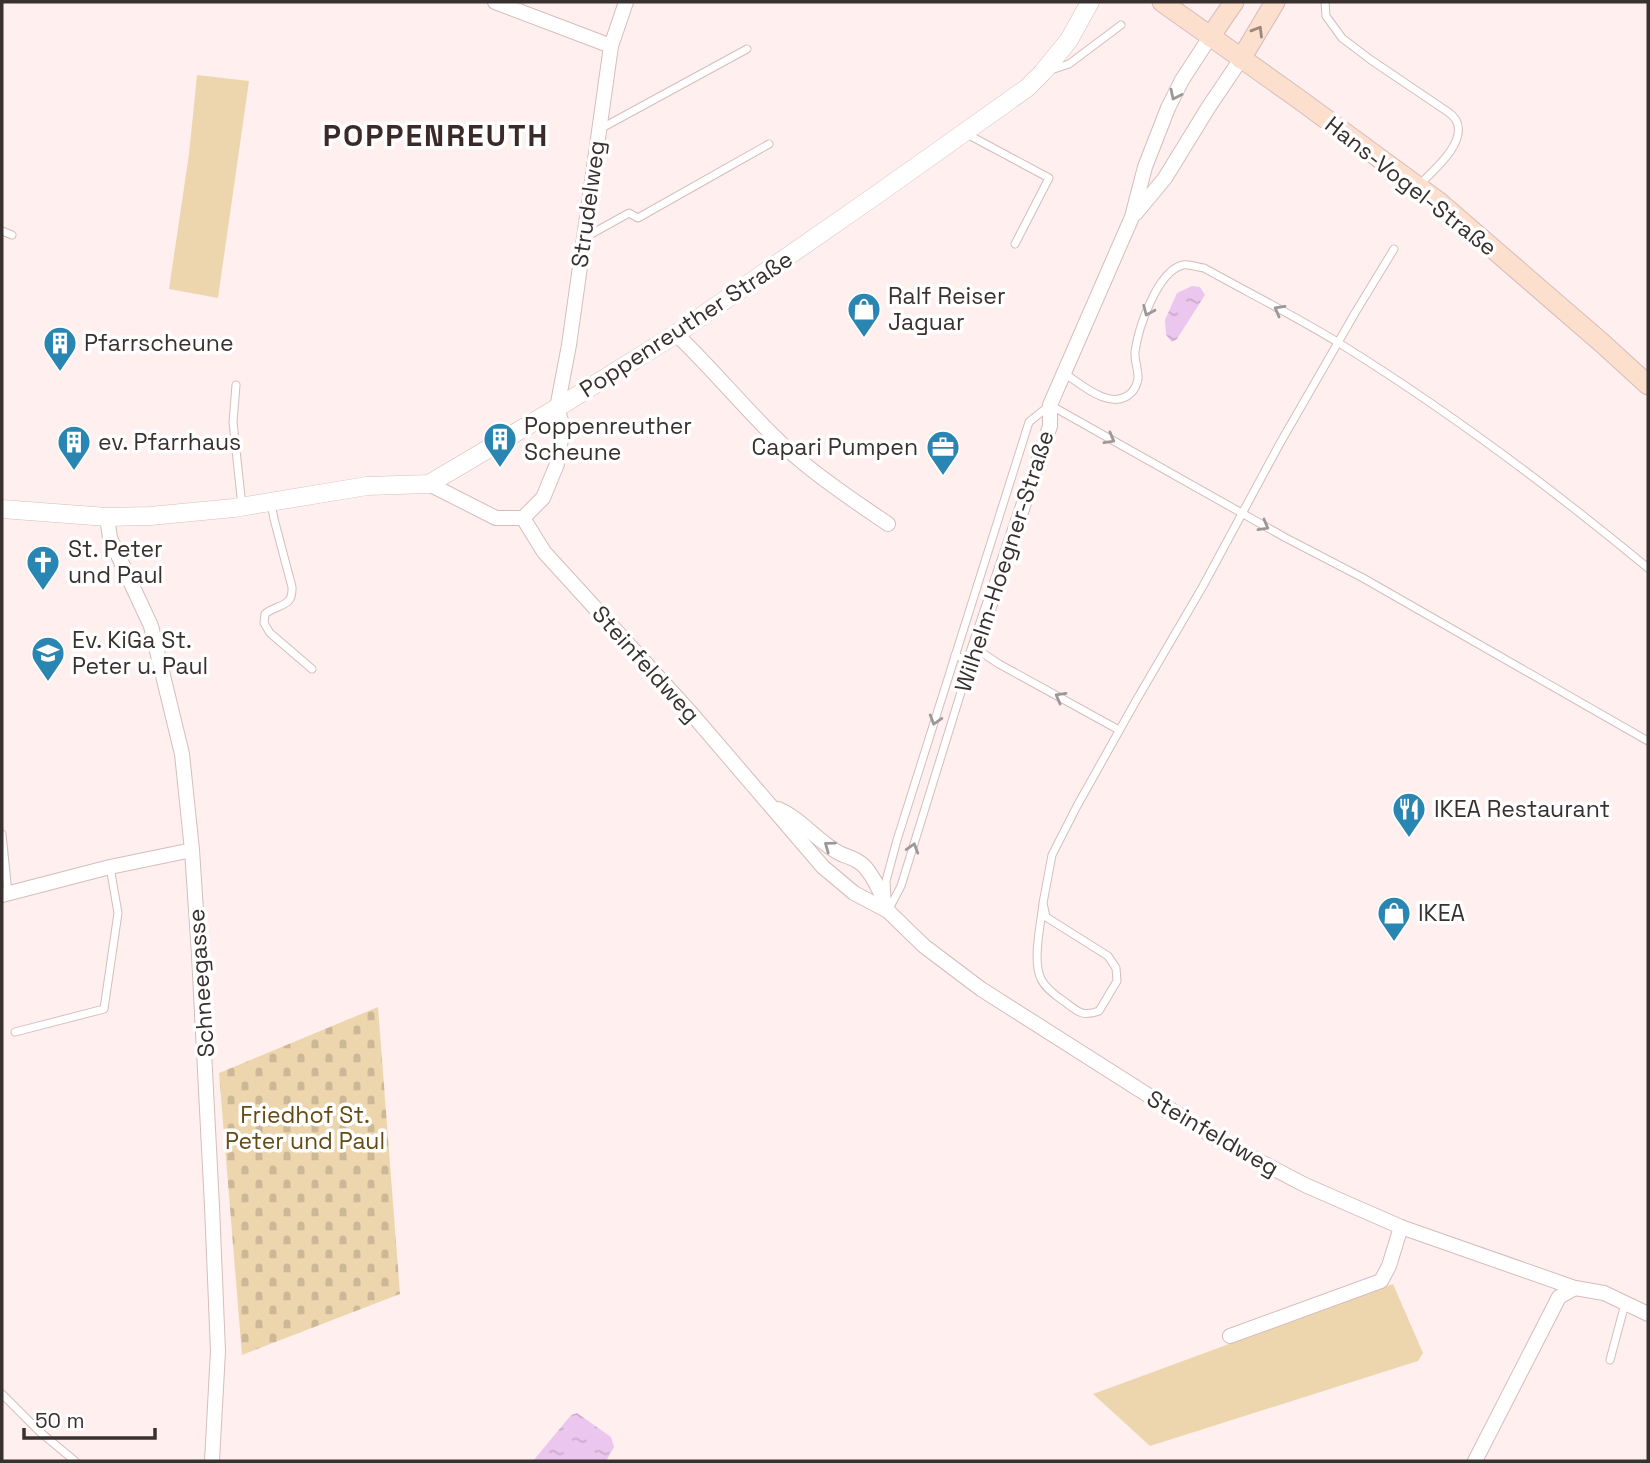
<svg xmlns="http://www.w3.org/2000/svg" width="1650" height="1463" viewBox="0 0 1650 1463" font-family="'Space Grotesk',sans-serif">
<defs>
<pattern id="cemetery-stones" width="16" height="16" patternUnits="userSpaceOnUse" patternTransform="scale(1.75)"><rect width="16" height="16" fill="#edd6ae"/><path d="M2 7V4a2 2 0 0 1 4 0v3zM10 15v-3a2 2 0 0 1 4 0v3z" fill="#ccb896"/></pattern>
<pattern id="water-ripples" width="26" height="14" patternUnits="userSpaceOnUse" patternTransform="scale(1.75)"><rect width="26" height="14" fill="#ebc6ee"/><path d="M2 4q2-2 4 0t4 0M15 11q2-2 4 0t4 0" fill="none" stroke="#caaacc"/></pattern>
</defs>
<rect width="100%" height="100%" fill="#fff0ef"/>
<g fill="#edd6ae">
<polygon points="197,75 249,81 218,298 169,289 189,154"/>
<polygon points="1393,1284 1423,1353 1418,1361 1150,1446 1093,1394"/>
</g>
<polygon fill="url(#cemetery-stones)" points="378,1007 400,1294 242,1355 219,1073"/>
<g fill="url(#water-ripples)">
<polygon points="1192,286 1200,287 1205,295 1177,339 1172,342 1166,335 1165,320 1177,293"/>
<polygon points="577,1413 611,1437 614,1447 606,1461 533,1461 571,1415"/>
</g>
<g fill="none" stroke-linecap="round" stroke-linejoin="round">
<defs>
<g id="service">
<path d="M1325,2l1,14 16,22 29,22 77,52c3,2 6,5 8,8 12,22 -23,51 -37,65"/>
<polyline points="1051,70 1069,64 1121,25"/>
<polyline points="600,129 747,49"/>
<polyline points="965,133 1049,178 1015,244"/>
<polyline points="2,231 12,235"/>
<polyline points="584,238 629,213 638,218 769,144"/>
<path d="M1064,373c17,11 47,39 67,20 4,-4 6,-9 7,-14 1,-9 -4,-18 -3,-27 3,-23 22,-81 48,-87 7,-1 14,2 21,3 45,25 91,48 135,75 108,67 211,144 309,225"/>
<polyline points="236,385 233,422 242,506"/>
<path d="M271,503l3,16 18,68c1,21 -13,16 -27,27l-1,9 6,10 42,36"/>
<polyline points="975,648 999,664 1119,730"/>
<polyline points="2,834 8,893"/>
<polyline points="887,898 886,881 897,840 1029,422 1050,405 1286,538 1363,578 1648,741"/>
<path d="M1043,903c-2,21 -11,57 -2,76 5,10 15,17 24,23 13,10 18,15 34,9l18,-30 -1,-13 -8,-12 -62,-39 -3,-14 9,-48 25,-49 60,-107 66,-113 76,-141 76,-132 39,-64"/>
<polyline points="889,909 901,886 970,663 955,655"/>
<polyline points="15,1032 104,1009 118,913 110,867"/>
<polyline points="1610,1360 1625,1304"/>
<polyline points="2,1394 40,1432 75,1461"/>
</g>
<g id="minor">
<polyline points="495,2 611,46"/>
<polyline points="1136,213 1165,178 1208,108 1241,59"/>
<path d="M676,334c43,41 80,89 125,127 27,23 58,43 87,63"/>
<polyline points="429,484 496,518 523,518 543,498 557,464 563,427 557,408 569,345 611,46 626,2"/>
<polyline points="107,517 110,538 151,626 182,754 192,850 199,955 212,1206 218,1351 212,1461"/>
<polyline points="523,518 544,552 691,713 823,867 854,893 888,911 924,946 981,989 1217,1139 1305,1185 1401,1227 1575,1288 1604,1293 1648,1314"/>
<polyline points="970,663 1050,426 1050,405 1132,217 1145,167 1168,108 1182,80 1210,37"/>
<path d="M778,809c24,10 40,34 63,45 10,4 16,5 24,13 11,13 17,29 23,44"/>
<polyline points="2,895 110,867 192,850"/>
<polyline points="1230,1336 1381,1281 1389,1266 1401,1227"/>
<polyline points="1475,1461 1559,1297 1575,1288"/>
</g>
<polyline id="tertiary" points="2,509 107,517 150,516 234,508 367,486 429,484 557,408 676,334 872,198 1027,88 1043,72 1069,40 1090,2"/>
<g id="secondary">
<polyline points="1162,2 1296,97 1439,202 1602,343 1648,385"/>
<polyline points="1210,37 1234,2"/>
<polyline points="1241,59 1275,2"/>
</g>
</defs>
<use href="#service" stroke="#d4bdbb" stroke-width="9"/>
<use href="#minor" stroke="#d4bdbb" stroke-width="16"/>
<use href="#tertiary" stroke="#d4bdbb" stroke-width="19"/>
<use href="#secondary" stroke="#d4bdbb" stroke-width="21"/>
<use href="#service" stroke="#fff" stroke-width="7"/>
<use href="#minor" stroke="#fff" stroke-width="14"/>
<use href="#tertiary" stroke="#fff" stroke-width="18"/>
<use href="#secondary" stroke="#fcdfcc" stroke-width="19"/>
</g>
<defs><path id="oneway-chevron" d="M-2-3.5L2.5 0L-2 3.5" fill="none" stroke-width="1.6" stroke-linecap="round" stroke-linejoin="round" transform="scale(1.75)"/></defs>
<use stroke="#9a887e" href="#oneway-chevron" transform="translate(1258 31) rotate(-59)"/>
<g stroke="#9c9898">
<use href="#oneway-chevron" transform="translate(1175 95) rotate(116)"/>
<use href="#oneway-chevron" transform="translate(1279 310) rotate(-151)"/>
<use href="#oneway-chevron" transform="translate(1148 311) rotate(113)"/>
<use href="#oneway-chevron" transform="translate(1110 439) rotate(29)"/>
<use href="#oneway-chevron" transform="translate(1264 526) rotate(29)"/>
<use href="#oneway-chevron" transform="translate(1060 697) rotate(-151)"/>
<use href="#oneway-chevron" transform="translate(935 720) rotate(107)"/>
<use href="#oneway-chevron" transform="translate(829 846) rotate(-144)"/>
<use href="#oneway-chevron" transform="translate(913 848) rotate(-73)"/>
</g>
<defs>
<symbol id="shop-pin" viewBox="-11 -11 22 30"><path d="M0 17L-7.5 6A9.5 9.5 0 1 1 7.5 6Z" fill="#2985b2" stroke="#fff"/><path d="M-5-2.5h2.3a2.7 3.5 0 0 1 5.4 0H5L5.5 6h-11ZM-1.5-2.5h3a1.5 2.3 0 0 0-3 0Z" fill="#fff"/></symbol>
<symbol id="building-pin" viewBox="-11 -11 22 30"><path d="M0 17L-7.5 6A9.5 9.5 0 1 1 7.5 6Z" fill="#2985b2" stroke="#fff"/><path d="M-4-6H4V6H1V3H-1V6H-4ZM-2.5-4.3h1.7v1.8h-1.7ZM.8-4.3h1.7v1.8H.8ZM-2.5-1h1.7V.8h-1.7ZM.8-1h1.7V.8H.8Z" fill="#fff"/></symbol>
<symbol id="office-pin" viewBox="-11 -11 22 30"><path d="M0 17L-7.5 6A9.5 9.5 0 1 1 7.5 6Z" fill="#2985b2" stroke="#fff"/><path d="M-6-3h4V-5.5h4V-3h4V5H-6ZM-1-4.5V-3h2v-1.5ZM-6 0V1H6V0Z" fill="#fff"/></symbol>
<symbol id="church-pin" viewBox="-11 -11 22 30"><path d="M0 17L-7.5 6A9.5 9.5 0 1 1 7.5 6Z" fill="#2985b2" stroke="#fff"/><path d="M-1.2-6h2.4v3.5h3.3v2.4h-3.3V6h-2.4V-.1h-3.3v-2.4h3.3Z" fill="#fff"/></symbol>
<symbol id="school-pin" viewBox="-11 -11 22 30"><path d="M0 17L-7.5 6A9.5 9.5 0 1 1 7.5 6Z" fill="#2985b2" stroke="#fff"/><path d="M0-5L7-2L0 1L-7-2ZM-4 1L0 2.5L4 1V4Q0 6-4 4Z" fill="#fff"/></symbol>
<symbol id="restaurant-pin" viewBox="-11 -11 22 30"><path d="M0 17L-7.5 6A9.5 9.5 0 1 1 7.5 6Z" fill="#2985b2" stroke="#fff"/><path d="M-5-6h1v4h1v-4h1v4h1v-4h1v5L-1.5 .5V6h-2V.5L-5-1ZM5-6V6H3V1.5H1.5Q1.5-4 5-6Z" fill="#fff"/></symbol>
</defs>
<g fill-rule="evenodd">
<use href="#shop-pin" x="845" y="290" width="38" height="52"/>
<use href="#building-pin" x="41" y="324" width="38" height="52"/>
<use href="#building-pin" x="481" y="420" width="38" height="52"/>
<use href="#building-pin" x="55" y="423" width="38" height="52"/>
<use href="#office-pin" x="924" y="428" width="38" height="52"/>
<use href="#church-pin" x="24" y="543" width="38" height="52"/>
<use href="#school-pin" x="29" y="634" width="38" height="52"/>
<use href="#restaurant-pin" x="1390" y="790" width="38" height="52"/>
<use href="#shop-pin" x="1375" y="894" width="38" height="52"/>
</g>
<g text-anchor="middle" stroke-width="7" stroke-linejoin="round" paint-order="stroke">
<g font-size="23" fill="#393030" stroke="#fff">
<text transform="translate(1411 186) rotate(38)" y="8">Hans-Vogel-Straße</text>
<text transform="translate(588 204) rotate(-82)" y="8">Strudelweg</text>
<text transform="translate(686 324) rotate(-33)" y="8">Poppenreuther Straße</text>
<text transform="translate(1004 561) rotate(-72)" y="8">Wilhelm-Hoegner-Straße</text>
<text transform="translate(646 664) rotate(48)" y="8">Steinfeldweg</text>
<text transform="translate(201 983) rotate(-94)" y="8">Schneegasse</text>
<text transform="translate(1213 1133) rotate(30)" y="8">Steinfeldweg</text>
</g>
<g font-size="23" fill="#393030" stroke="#fff" text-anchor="start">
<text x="888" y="304">Ralf Reiser<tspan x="888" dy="26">Jaguar</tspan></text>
<text x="84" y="351">Pfarrscheune</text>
<text x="524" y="434">Poppenreuther<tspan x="524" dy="26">Scheune</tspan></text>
<text x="98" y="450">ev. Pfarrhaus</text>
<text x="918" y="455" text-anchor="end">Capari Pumpen</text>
<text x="68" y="557">St. Peter<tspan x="68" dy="26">und Paul</tspan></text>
<text x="72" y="648">Ev. KiGa St.<tspan x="72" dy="26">Peter u. Paul</tspan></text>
<text x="1434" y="817">IKEA Restaurant</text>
<text x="1418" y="921">IKEA</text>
</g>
<g font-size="23" fill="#654a13" stroke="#fff">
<text x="305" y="1123">Friedhof St.<tspan x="305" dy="26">Peter und Paul</tspan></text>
</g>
<g font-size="30" font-weight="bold" letter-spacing="2" fill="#3c2a29" stroke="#fff">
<text x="436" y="146">POPPENREUTH</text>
</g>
</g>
<rect width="1650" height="1463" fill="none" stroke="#393030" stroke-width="7"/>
<path d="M24 1428v10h131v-10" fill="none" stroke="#393030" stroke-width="3.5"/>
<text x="35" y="1428" font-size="21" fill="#393030" stroke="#ffffff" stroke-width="5" paint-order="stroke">50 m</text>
</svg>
